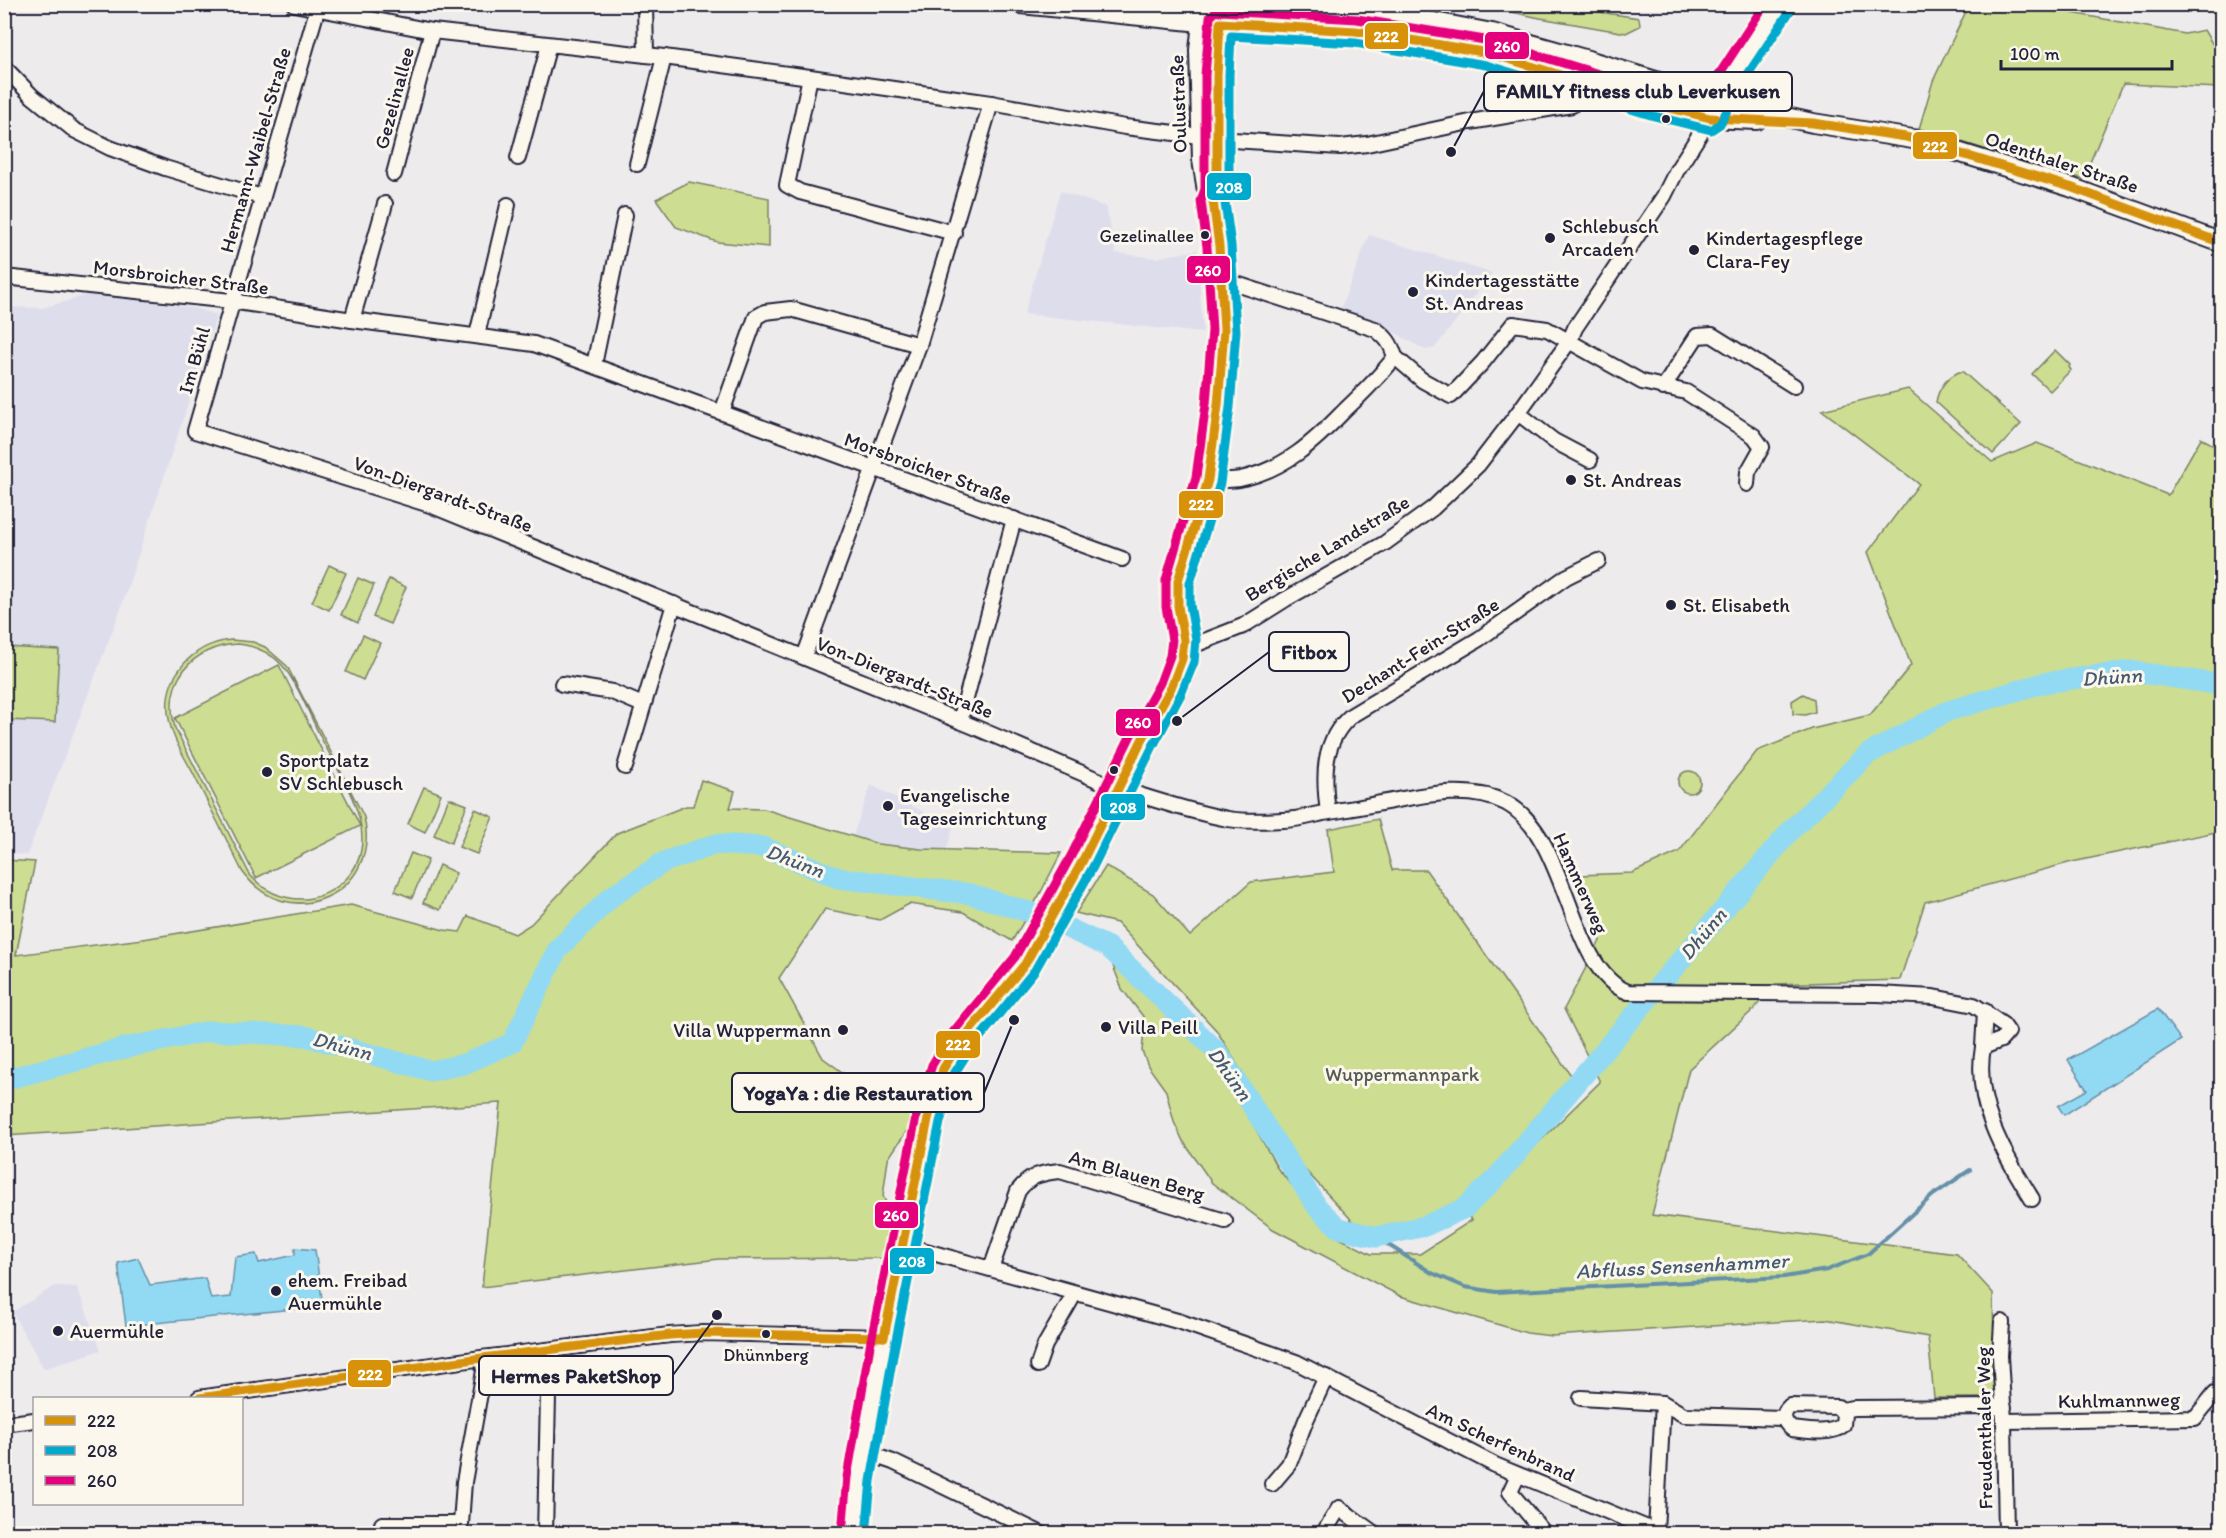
<svg xmlns="http://www.w3.org/2000/svg" width="2226" height="1538" viewBox="0 0 2226 1538" font-family="Itim,sans-serif">
<rect width="100%" height="100%" fill="#eeebec"/>
<filter id="ink" filterUnits="userSpaceOnUse"><feTurbulence type="fractalNoise" baseFrequency=".0167" numOctaves="2"/><feDisplacementMap in="SourceGraphic" scale="12" xChannelSelector="R" yChannelSelector="G"/><feConvolveMatrix kernelMatrix="1 2 1 2 8 2 1 2 1" color-interpolation-filters="sRGB"/></filter>
<g filter="url(#ink)">
<g fill="#deddec">
<polygon points="1060,191 1106,207 1116,253 1156,258 1197,250 1203,333 1024,314"/>
<polygon points="1369,235 1492,273 1435,348 1425,350 1392,331 1340,310"/>
<polygon points="91,294 194,308 217,315 121,608 27,855 4,853 4,307 42,308"/>
<polygon points="871,785 953,827 945,856 850,844"/>
<polygon points="55,1286 77,1287 101,1350 44,1369 12,1312"/>
</g>
<g fill="#cddd91" stroke="#788066" stroke-width="1.5" fill-rule="evenodd">
<polygon points="1478,5 1552,5 1639,18 1640,26 1626,33 1540,18"/>
<polygon points="1969,5 2046,5 2072,13 2185,34 2204,30 2221,58 2221,88 2123,84 2083,179 1919,129 1933,81"/>
<polygon points="689,182 769,198 769,247 717,242 676,227 656,199"/>
<polygon points="2055,350 2070,365 2069,367 2071,370 2050,391 2032,374"/>
<path d="M1959,372h4l58,52 -28,30 -57,-52c2,-13 11,-25 23,-30z"/>
<polygon points="1908,389 1992,462 2037,443 2168,495 2201,438 2221,449 2221,831 2072,862 1925,902 1900,980 1775,984 1754,1009 1689,1069 1652,1215 1957,1254 1993,1293 1995,1398 1934,1398 1928,1337 1825,1319 1552,1336 1527,1333 1400,1296 1273,1229 1212,1183 1183,1141 1174,1122 1166,1091 1148,1066 1142,1051 1145,1019 1122,989 1110,958 1117,952 1132,970 1161,995 1199,1034 1228,1079 1278,1169 1337,1237 1371,1254 1420,1254 1472,1220 1466,1214 1600,1082 1564,1009 1600,941 1578,875 1632,873 1679,852 1757,751 1812,729 1870,715 1911,665 1868,552 1919,484 1822,410"/>
<polygon points="329,565 346,573 329,610 312,602"/>
<polygon points="358,578 374,585 358,623 341,615"/>
<polygon points="389,579 406,587 390,624 373,617"/>
<polygon points="363,635 380,643 363,680 346,672"/>
<path d="M231,640l22,2 12,5 22,19 77,151c18,77 -77,119 -122,54 -16,-33 -33,-65 -49,-98 -9,-17 -21,-35 -24,-54 -8,-41 23,-75 62,-79zM238,644c17,2 33,9 44,21 16,19 28,51 39,73 20,40 65,99 25,141 -11,11 -24,18 -40,20 -22,1 -41,-7 -56,-24l-75,-147c-13,-46 17,-82 63,-84z"/>
<polygon points="6,647 59,650 55,722 5,720"/>
<polygon points="279,665 360,826 256,878 175,718"/>
<polygon points="1803,694 1814,699 1815,712 1805,715 1793,714 1792,701"/>
<circle cx="1689" cy="782" r="11"/>
<polygon points="701,780 735,791 730,808 764,809 878,844 921,849 1061,853 1040,894 1012,941 963,912 909,904 880,920 825,909 779,978 823,1058 871,1093 908,1085 912,1094 910,1126 888,1159 883,1196 892,1215 884,1258 719,1259 482,1287 501,1103 5,1136 5,860 35,862 16,955 143,939 351,905 444,930 460,932 468,916 515,934 531,924 617,833 686,806 693,806"/>
<polygon points="424,787 441,794 425,832 408,824"/>
<polygon points="449,798 467,805 451,843 434,835"/>
<polygon points="475,809 493,817 477,854 459,847"/>
<polygon points="1378,819 1392,870 1426,870 1578,1085 1490,1181 1434,1227 1360,1229 1294,1158 1217,1031 1117,923 1076,913 1106,866 1153,894 1190,936 1251,882 1334,872 1328,829"/>
<polygon points="411,853 428,860 412,898 395,891"/>
<polygon points="439,865 456,873 440,910 423,903"/>
</g>
<g fill="#92daf3" stroke="#6590a9" stroke-width="1.5">
<polygon points="2158,1009 2181,1040 2064,1115 2058,1106 2087,1090 2068,1060"/>
<polygon points="295,1248 315,1250 323,1306 126,1326 118,1263 138,1258 150,1285 205,1278 211,1299 231,1297 235,1257 256,1254 259,1263 295,1255"/>
</g>
<g fill="none" stroke-linecap="round" stroke-linejoin="round">
<polyline stroke="#6590a9" stroke-width="4" points="1376,1237 1432,1273 1465,1287 1496,1292 1784,1277 1827,1270 1868,1254 1933,1195 1970,1170"/>
<polyline stroke="#92daf3" stroke-width="21" points="4,1080 129,1047 211,1031 305,1036 431,1071 464,1064 512,1043 558,949 611,897 664,862 716,844 763,847 838,878 970,894 1042,916 1108,947 1217,1051 1318,1208 1339,1228 1376,1237 1425,1226 1465,1208 1497,1177 1791,830 1868,754 1948,711 2043,683 2130,671 2222,685"/>
<defs>
<g id="minor">
<polyline points="294,4 432,31 664,57 810,77 991,103 1125,127 1233,140 1340,147 1367,144 1470,122 1572,105"/>
<polyline points="645,4 646,55"/>
<path d="M317,10l-122,421 235,74 542,221 147,63c35,10 74,24 109,30 17,3 37,2 55,1 13,0 27,-4 40,-7 17,-3 35,-5 53,-9 40,-7 91,-21 130,-1 63,33 62,167 122,189l250,2 55,3 41,8 29,20 5,7 -7,8 -18,7c-10,57 21,106 49,152"/>
<polyline points="4,67 32,96 74,130 110,148 165,168 262,197"/>
<polyline points="810,77 787,185 800,192 954,233"/>
<polyline points="518,158 549,45"/>
<polyline points="637,164 664,57"/>
<polyline points="394,174 432,31"/>
<polyline points="4,277 231,301 352,320 534,344 1122,559"/>
<path d="M1221,279l154,50c11,8 16,14 20,28"/>
<polyline points="352,320 385,204"/>
<polyline points="477,335 508,205"/>
<polyline points="1395,357 1422,380 1451,396 1483,362 1513,324 1547,329 1642,382 1686,392 1754,436 1762,447 1748,472 1747,484"/>
<polyline points="594,365 625,215"/>
<polyline points="1663,388 1697,336 1712,335 1794,386"/>
<polyline points="722,412 756,317 765,312 791,309 919,345"/>
<polyline points="1518,413 1554,441 1590,460"/>
<path d="M1208,480c10,-1 22,1 32,-1 44,-9 74,-37 104,-68 18,-17 36,-35 51,-54"/>
<polyline points="1184,649 1243,626 1286,599 1385,543 1433,508 1478,465 1518,413 1570,340 1575,328 1664,196 1677,170 1710,118"/>
<polyline points="804,657 919,345 991,103"/>
<polyline points="562,684 612,692 643,705"/>
<polyline points="960,721 1014,519"/>
<polyline points="625,767 674,604"/>
<path d="M1328,812c-5,-36 -6,-72 24,-97l127,-76 87,-62 32,-16"/>
<polyline points="1983,1047 1985,1011"/>
<polyline points="904,1245 1181,1322 1296,1362 1495,1465 1662,1534"/>
<path d="M991,1269l27,-78c12,-16 23,-18 42,-20l165,50"/>
<polyline points="2002,1322 2000,1356 2004,1421 2006,1534"/>
<polyline points="1038,1365 1045,1345 1075,1293"/>
<polyline points="199,1398 482,1358 670,1335 703,1333 884,1337"/>
<polyline points="1581,1398 1663,1403"/>
<path d="M1790,1406l48,1 6,7 -1,11c-12,10 -35,6 -51,4 -9,-7 -11,-15 -2,-23z"/>
<polyline points="1842,1410 1853,1408 2004,1407"/>
<polyline points="2004,1421 2195,1418 2215,1393 2222,1393"/>
<polyline points="4,1424 34,1420"/>
<polyline points="864,1452 893,1462 1042,1534"/>
<polyline points="1518,1475 1510,1492 1545,1534"/>
<polyline points="1272,1484 1289,1464 1306,1420 1326,1377"/>
<polyline points="382,1524 461,1524 464,1482 484,1371 482,1358"/>
<polyline points="1656,1531 1663,1403 1684,1415 1783,1418"/>
<polyline points="545,1534 549,1350"/>
<polyline points="1323,1534 1339,1508 1375,1534"/>
</g>
<g id="major">
<polyline points="1021,4 1201,22 1356,31 1489,53 1687,113 1710,118 1757,120"/>
<polyline points="1309,4 1403,16 1492,33 1588,60 1740,107 1813,123 1919,140 2070,187 2222,243"/>
<path d="M1738,69c1,23 8,27 26,40"/>
<polyline points="1713,111 1728,83 1780,4"/>
<polyline points="1216,194 1218,45 1223,4"/>
<polyline points="854,1534 859,1479 882,1348 928,1119 943,1069 958,1045 1025,964 1082,862 1142,740 1171,688 1182,659 1184,640 1178,606 1178,581 1208,480 1218,405 1224,330 1217,231 1213,201 1207,191 1202,160 1199,50 1204,4"/>
</g>
</defs>
<use href="#minor" stroke="#22223b" stroke-width="18"/>
<use href="#major" stroke="#22223b" stroke-width="22"/>
<use href="#minor" stroke="#fbf7ec" stroke-width="14"/>
<use href="#major" stroke="#fbf7ec" stroke-width="18"/>
<defs>
<g id="bus-1">
<polyline points="884,1337 928,1119 943,1069 958,1045 1025,964 1082,862 1142,740 1171,688 1182,659 1184,640 1178,606 1178,581 1208,480 1218,405 1224,330 1219,246 1213,201 1217,191 1217,75 1220,23 1356,31 1489,53 1658,105 1710,118 1813,123 1906,137 2070,187 2222,243"/>
<polyline points="199,1398 482,1358 670,1335 703,1333 884,1337"/>
</g>
<polyline id="bus-2" points="866,1534 871,1481 894,1350 940,1122 954,1074 968,1052 1035,970 1093,867 1153,746 1181,694 1194,662 1196,639 1190,605 1190,583 1220,483 1230,407 1236,331 1231,245 1225,203 1229,191 1229,75 1231,36 1355,43 1486,65 1654,116 1711,130 1720,124 1738,89 1790,11"/>
<polyline id="bus-3" points="842,1533 847,1477 870,1346 916,1117 932,1065 949,1037 1015,957 1071,856 1131,735 1160,683 1170,656 1172,640 1166,607 1166,580 1196,477 1206,404 1212,330 1207,247 1201,201 1205,189 1205,75 1210,17 1215,12 1221,11 1357,19 1491,41 1661,93 1704,104 1718,76 1765,4"/>
</defs>
<use href="#bus-1" stroke="#fbf7ec" stroke-width="14"/>
<use href="#bus-2" stroke="#fbf7ec" stroke-width="14"/>
<use href="#bus-3" stroke="#fbf7ec" stroke-width="14"/>
<use href="#bus-1" stroke="#d79209" stroke-width="9"/>
<use href="#bus-2" stroke="#00a9ce" stroke-width="9"/>
<use href="#bus-3" stroke="#e5007d" stroke-width="9"/>
</g>
</g>
<g fill="#22223b" stroke="#fbf7ec" stroke-width="2">
<circle cx="1666" cy="119" r="5"/>
<circle cx="1205" cy="235" r="5"/>
<circle cx="1550" cy="238" r="6"/>
<circle cx="1694" cy="250" r="6"/>
<circle cx="1413" cy="292" r="6"/>
<circle cx="1571" cy="480" r="6"/>
<circle cx="1671" cy="605" r="6"/>
<circle cx="1114" cy="770" r="5"/>
<circle cx="267" cy="772" r="6"/>
<circle cx="888" cy="806" r="6"/>
<circle cx="1106" cy="1027" r="6"/>
<circle cx="843" cy="1030" r="6"/>
<circle cx="276" cy="1291" r="6"/>
<circle cx="58" cy="1331" r="6"/>
<circle cx="766" cy="1334" r="5"/>
</g>
<g text-anchor="middle" stroke-width="6" stroke-linejoin="round" paint-order="stroke">
<g font-size="18" fill="#22223b" stroke="#fbf7ec" text-anchor="end">
<text x="1194" y="242">Gezelinallee</text>
<text x="766" y="1361" text-anchor="middle">Dhünnberg</text>
</g>
<g font-size="20" fill="#22223b" stroke="#fbf7ec">
<text transform="translate(394 98) rotate(-75)" y="7">Gezelinallee</text>
<text transform="translate(1178 104) rotate(-92)" y="7">Oulustraße</text>
<text transform="translate(255 150) rotate(-74)" y="7">Hermann-Waibel-Straße</text>
<text transform="translate(2062 162) rotate(18)" y="7">Odenthaler Straße</text>
<text transform="translate(181 277) rotate(7)" y="7">Morsbroicher Straße</text>
<text transform="translate(194 360) rotate(-74)" y="7">Im Bühl</text>
<text transform="translate(928 468) rotate(20)" y="7">Morsbroicher Straße</text>
<text transform="translate(443 494) rotate(20)" y="7">Von-Diergardt-Straße</text>
<text transform="translate(1327 548) rotate(-31)" y="7">Bergische Landstraße</text>
<text transform="translate(1420 650) rotate(-32)" y="7">Dechant-Fein-Straße</text>
<text transform="translate(905 677) rotate(22)" y="7">Von-Diergardt-Straße</text>
<text transform="translate(1581 883) rotate(66)" y="7">Hammerweg</text>
<text transform="translate(1137 1175) rotate(16)" y="7">Am Blauen Berg</text>
<text transform="translate(2119 1400) rotate(-1)" y="7">Kuhlmannweg</text>
<text transform="translate(1984 1428) rotate(-91)" y="7">Freudenthaler Weg</text>
<text transform="translate(1501 1442) rotate(25)" y="7">Am Scherfenbrand</text>
</g>
<g font-size="20" fill="#22223b" stroke="#fbf7ec" text-anchor="start">
<text x="1562" y="233">Schlebusch<tspan x="1562" dy="23">Arcaden</tspan></text>
<text x="1706" y="245">Kindertagespflege<tspan x="1706" dy="23">Clara-Fey</tspan></text>
<text x="1425" y="287">Kindertagesstätte<tspan x="1425" dy="23">St. Andreas</tspan></text>
<text x="1583" y="487">St. Andreas</text>
<text x="1683" y="612">St. Elisabeth</text>
<text x="279" y="767">Sportplatz<tspan x="279" dy="23">SV Schlebusch</tspan></text>
<text x="900" y="802">Evangelische<tspan x="900" dy="23">Tageseinrichtung</tspan></text>
<text x="1118" y="1034">Villa Peill</text>
<text x="831" y="1037" text-anchor="end">Villa Wuppermann</text>
<text x="288" y="1287">ehem. Freibad<tspan x="288" dy="23">Auermühle</tspan></text>
<text x="70" y="1338">Auermühle</text>
</g>
<g font-size="20" fill="#555a55" stroke="#fbf7ec">
<text x="1402" y="1081">Wuppermannpark</text>
</g>
<g font-size="21" font-style="italic" fill="#445972" stroke="#fbf7ec">
<text transform="translate(2112 677) rotate(-4)" y="7">Dhünn</text>
<text transform="translate(795 861) rotate(21)" y="7">Dhünn</text>
<text transform="translate(1703 934) rotate(-50)" y="7">Dhünn</text>
<text transform="translate(342 1046) rotate(15)" y="7">Dhünn</text>
<text transform="translate(1230 1074) rotate(55)" y="7">Dhünn</text>
<text transform="translate(1682 1266) rotate(-3)" y="7">Abfluss Sensenhammer</text>
</g>
</g>
<path fill="none" stroke="#22223b" stroke-width="2" d="M1451 152L1484 91M1177 721L1269 652M1014 1020L984 1093M717 1315L673 1375"/>
<g fill="#22223b" stroke="#fbf7ec" stroke-width="2">
<circle cx="1451" cy="152" r="6"/>
<circle cx="1177" cy="721" r="6"/>
<circle cx="1014" cy="1020" r="6"/>
<circle cx="717" cy="1315" r="6"/>
</g>
<g fill="#fbf7ec" stroke="#22223b" stroke-width="2">
<rect x="1484" y="72" width="308" height="39" rx="6"/>
<rect x="1269" y="632" width="80" height="39" rx="6"/>
<rect x="732" y="1073" width="252" height="39" rx="6"/>
<rect x="479" y="1356" width="194" height="39" rx="6"/>
</g>
<g font-size="21" text-anchor="middle" font-weight="bold" fill="#22223b">
<text x="1638" y="98">FAMILY fitness club Leverkusen</text>
<text x="1309" y="659">Fitbox</text>
<text x="858" y="1100">YogaYa : die Restauration</text>
<text x="576" y="1383">Hermes PaketShop</text>
</g>
<g stroke="#fbf7ec" stroke-width="2">
<rect x="1364" y="22" width="45" height="28" rx="6" fill="#d79209"/>
<rect x="1484" y="31" width="46" height="29" rx="6" fill="#e5007d"/>
<rect x="1912" y="131" width="46" height="29" rx="6" fill="#d79209"/>
<rect x="1206" y="172" width="46" height="29" rx="6" fill="#00a9ce"/>
<rect x="1186" y="255" width="45" height="29" rx="6" fill="#e5007d"/>
<rect x="1178" y="490" width="46" height="29" rx="6" fill="#d79209"/>
<rect x="1115" y="708" width="46" height="29" rx="6" fill="#e5007d"/>
<rect x="1100" y="793" width="46" height="28" rx="6" fill="#00a9ce"/>
<rect x="935" y="1030" width="46" height="29" rx="6" fill="#d79209"/>
<rect x="874" y="1201" width="45" height="28" rx="6" fill="#e5007d"/>
<rect x="889" y="1247" width="46" height="28" rx="6" fill="#00a9ce"/>
<rect x="347" y="1359" width="45" height="29" rx="6" fill="#d79209"/>
</g>
<g font-size="16" text-anchor="middle" font-weight="bold" fill="#fff">
<text x="1386" y="42">222</text>
<text x="1507" y="52">260</text>
<text x="1935" y="152">222</text>
<text x="1229" y="193">208</text>
<text x="1208" y="276">260</text>
<text x="1201" y="510">222</text>
<text x="1138" y="728">260</text>
<text x="1123" y="813">208</text>
<text x="958" y="1050">222</text>
<text x="896" y="1221">260</text>
<text x="912" y="1267">208</text>
<text x="370" y="1380">222</text>
</g>
<rect width="2226" height="1538" fill="none" stroke="#fbf7ec" stroke-width="24"/>
<rect x="12" y="12" width="2202" height="1514" fill="none" stroke="#22223b" stroke-width="2" filter="url(#ink)"/>
<rect x="33" y="1397" width="210" height="108" fill="#fbf7ec" stroke="#a4a2a5" stroke-width="1.5"/>
<rect x="45" y="1416" width="30" height="9" fill="#d79209" stroke="#a4a2a5" stroke-width="1.5"/>
<text x="87" y="1427" font-size="18" fill="#22223b">222</text>
<rect x="45" y="1446" width="30" height="9" fill="#00a9ce" stroke="#a4a2a5" stroke-width="1.5"/>
<text x="87" y="1457" font-size="18" fill="#22223b">208</text>
<rect x="45" y="1476" width="30" height="9" fill="#e5007d" stroke="#a4a2a5" stroke-width="1.5"/>
<text x="87" y="1487" font-size="18" fill="#22223b">260</text>
<path d="M2001 60v9h171v-9" fill="none" stroke="#22223b" stroke-width="3"/>
<text x="2010" y="60" font-size="18" fill="#22223b" stroke="#fbf7ec" stroke-width="4.5" paint-order="stroke">100 m</text>
</svg>
